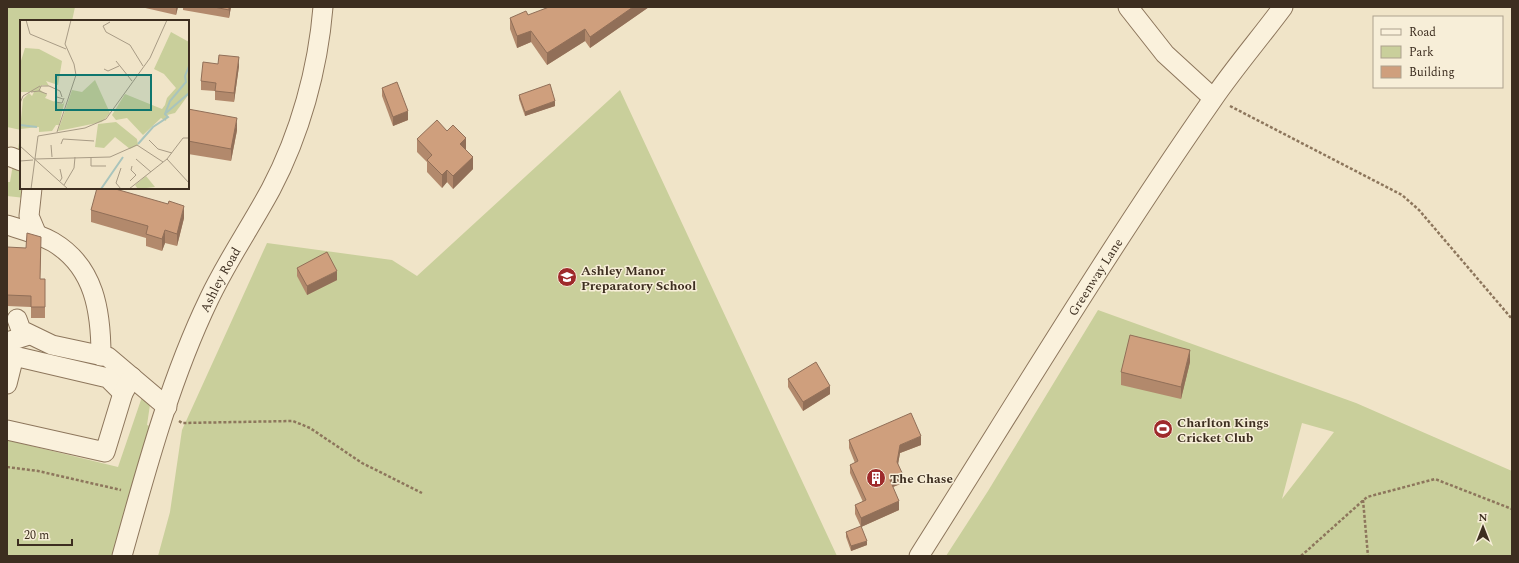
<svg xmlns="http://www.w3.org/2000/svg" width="1519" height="563" viewBox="0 0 1519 563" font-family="Spectral,serif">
<rect width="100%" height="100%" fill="#f0e4c8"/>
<g fill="#c9cf9b" fill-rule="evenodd">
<polygon points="7,7 75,7 72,21 21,21 21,150 18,149 21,130 7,127"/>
<polygon points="620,90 837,556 158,556 170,512 182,430 267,243 392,260 417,276"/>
<polygon points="13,164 21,167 21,188 26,188 25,198 7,196 7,182 10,182"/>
<path d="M1098,310l258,93 156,68v85h-566l42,-65zM1302,423l32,9 -52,67z"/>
<polygon points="143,394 151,398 147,425 157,429 120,556 7,556 7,440 118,467"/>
</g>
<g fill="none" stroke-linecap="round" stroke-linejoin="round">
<defs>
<g id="minor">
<polyline points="1128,7 1165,54 1213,98"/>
<polyline points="11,157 21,161"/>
<polyline points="32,188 29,216 37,235"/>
<path d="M7,225c16,5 32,9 46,17 42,25 48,70 48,114"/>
<polyline points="17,319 21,330 52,345 108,357 167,407"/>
<polyline points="7,342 29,335"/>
<polyline points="7,384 14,356 108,378 123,393"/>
<polyline points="7,430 105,452 123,393 132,377"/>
<path id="s1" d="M122,556c24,-86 48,-176 87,-257 18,-38 42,-73 62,-110 29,-55 47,-120 52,-182"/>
<path id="s2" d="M919,556c97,-153 190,-308 294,-457 22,-32 47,-61 70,-92"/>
</g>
</defs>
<use href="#minor" stroke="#8d765c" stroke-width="21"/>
<g stroke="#8d765c" stroke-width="2.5" stroke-dasharray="3 2" stroke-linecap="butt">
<polyline points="1230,106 1402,195 1419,210 1512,319"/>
<polyline points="179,421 182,423 293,421 310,428 362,463 422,493"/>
<polyline points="7,467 38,471 121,490"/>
<polyline points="1363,500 1368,556"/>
<polyline points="1301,556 1367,497 1435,479 1512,509"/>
</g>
<use href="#minor" stroke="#faf1dc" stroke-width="19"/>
</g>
<g fill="#b2896c">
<polygon points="141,7 178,7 176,15"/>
<polygon points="183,7 231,7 229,18 183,10"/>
<polygon points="649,7 590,48 585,41 547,65 531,42 517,48 510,29 510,18"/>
<polygon points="218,64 239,66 234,102 215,100 215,91 201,90 201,81"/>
<polygon points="382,88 408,120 393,126 382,96"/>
<polygon points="519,95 555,106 525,116 519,99"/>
<polygon points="188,109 237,130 231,161 188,154"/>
<polygon points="417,139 466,150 473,169 453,189 447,182 442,188 427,172 427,162 417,152"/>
<polygon points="91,210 184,218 177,246 165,243 162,251 146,246 146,238 91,222"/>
<polygon points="26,248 41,248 40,279 45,279 45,318 31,318 31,307 7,306 7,254"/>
<polygon points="297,268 337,280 307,295 297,276"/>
<polygon points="1190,362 1181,399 1121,385 1121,372"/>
<polygon points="788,379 830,394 803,411 788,387"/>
<polygon points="849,440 921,445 900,453 898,464 903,483 893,487 899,510 861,527 855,514 855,505 863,502 850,473 850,465 855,463 849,448"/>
<polygon points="846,532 867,545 851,551 846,537"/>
</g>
<g fill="#916f58">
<polygon points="176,7 178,7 176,15"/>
<polygon points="229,7 231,7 229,18"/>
<polygon points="633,7 649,7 590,48 590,37"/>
<polygon points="585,29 585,41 547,65 547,53"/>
<polygon points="531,31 531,42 517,48 517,36"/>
<polygon points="239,57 239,66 234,102 234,93"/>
<polygon points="555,101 555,106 525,116 525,112"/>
<polygon points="408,111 408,120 393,126 393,117"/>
<polygon points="237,118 237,130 231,161 231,149"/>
<polygon points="466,138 466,150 460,144"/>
<polygon points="473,157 473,169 453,189 453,176"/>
<polygon points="447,170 447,182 442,188 442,175"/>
<polygon points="184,206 184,218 177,246 177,234"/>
<polygon points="165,230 165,243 162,251 162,239"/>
<polygon points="337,271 337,280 307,295 307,286"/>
<polygon points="1190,350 1190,362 1181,399 1181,387"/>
<polygon points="830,386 830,394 803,411 803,402"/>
<polygon points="921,436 921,445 900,453 897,470 897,462 900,445"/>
<polygon points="903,475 903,483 890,488 890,480"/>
<polygon points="899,501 899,510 861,527 861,518"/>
<polygon points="867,541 867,545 851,551 851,546"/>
</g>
<g fill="#cf9f7d" stroke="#916f58">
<polygon points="214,7 229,7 229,10"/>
<polygon points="549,7 633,7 590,37 585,29 547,53 531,31 517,36 510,18 526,11 528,15"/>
<polygon points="219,55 239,57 234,93 215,91 216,83 201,81 203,62 218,64"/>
<polygon points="397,82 408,111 393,117 382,88"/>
<polygon points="550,84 555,101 525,112 519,95"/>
<polygon points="188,109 237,118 231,149 188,141"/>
<polygon points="437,120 447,131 453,125 466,138 460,144 473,157 453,176 447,170 442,175 427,160 432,155 417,139"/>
<polygon points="97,188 112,188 168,204 169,201 184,206 177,234 165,230 162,239 146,234 148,226 91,210"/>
<polygon points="27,233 41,237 40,279 45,279 45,307 31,307 31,296 7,295 7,247 26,248"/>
<polygon points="327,252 337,271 307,286 297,268"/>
<polygon points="1130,335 1190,350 1181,387 1121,372"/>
<polygon points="816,362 830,386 803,402 788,379"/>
<polygon points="911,413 921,436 900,445 897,462 903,475 890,480 899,501 861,518 855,505 866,500 850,465 858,461 849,440"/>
<polygon points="861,526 867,541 851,546 846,532"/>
</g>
<defs>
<symbol id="school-disc" viewBox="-11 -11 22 22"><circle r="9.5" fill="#9e2a2b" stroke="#f7eed8"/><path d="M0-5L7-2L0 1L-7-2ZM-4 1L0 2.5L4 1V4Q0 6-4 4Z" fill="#fff"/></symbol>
<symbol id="stadium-disc" viewBox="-11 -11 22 22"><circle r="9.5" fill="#9e2a2b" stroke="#f7eed8"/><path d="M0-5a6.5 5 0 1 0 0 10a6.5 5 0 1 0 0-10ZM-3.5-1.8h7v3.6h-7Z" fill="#fff"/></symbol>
<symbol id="building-disc" viewBox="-11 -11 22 22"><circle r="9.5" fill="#9e2a2b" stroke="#f7eed8"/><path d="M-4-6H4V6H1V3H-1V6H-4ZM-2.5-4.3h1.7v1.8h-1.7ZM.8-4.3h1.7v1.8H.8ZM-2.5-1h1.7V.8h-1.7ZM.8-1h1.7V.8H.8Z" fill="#fff"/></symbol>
</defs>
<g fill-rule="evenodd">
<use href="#school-disc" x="556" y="266" width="22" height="22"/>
<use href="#stadium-disc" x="1152" y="418" width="22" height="22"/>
<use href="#building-disc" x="865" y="467" width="22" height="22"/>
</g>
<g text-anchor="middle" stroke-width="3" stroke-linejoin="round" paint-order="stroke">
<g font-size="13" font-weight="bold" fill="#3d2e20" stroke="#f7eed8" text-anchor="start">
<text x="581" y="275">Ashley Manor<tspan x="581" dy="15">Preparatory School</tspan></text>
<text x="1177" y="427">Charlton Kings<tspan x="1177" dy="15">Cricket Club</tspan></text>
<text x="890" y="483">The Chase</text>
</g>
<g font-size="13" fill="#3d2e20" stroke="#f7eed8">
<text dy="5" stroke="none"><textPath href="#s2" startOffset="330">Greenway Lane</textPath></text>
<text dy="5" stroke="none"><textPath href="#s1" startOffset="294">Ashley Road</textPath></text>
</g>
</g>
<g transform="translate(20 20)">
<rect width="169" height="169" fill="#f0e4c8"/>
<path d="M151,12l18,10v52l-14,19 -8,2 -1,6 -5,-3 -18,17 -16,-17 -11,2 -4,-5 13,-21 37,15 3,-4 2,-7 9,-10 -12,-14 -10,-5zM5,28l14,1 23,12 -4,24 -12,-4 3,5 -7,-1 -3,4 8,6 -2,3 10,4 8,2 2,-4 -6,25h-3l-4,6 -13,1v-5l-19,2 3,-30 6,-6 3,3 2,-4h-14v-28zM75,60l15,33 -8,9 -44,9 14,-41 10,2zM96,102l21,17 1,6 -8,4 -15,-12 -11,11 -9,-1 3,-23zM126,156l9,11 -17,2 -3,-4z" fill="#c9cf9b"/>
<path fill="none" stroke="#a9c4bc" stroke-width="2" d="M146,93l23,-20M0,105l17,2M118,124l15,-17 15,-10 -3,-3 5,-13 16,-19 -1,-6 4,-10M81,169l22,-32"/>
<path fill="none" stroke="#a89b85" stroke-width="1" d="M6,0l4,14 36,15M90,2l-7,4 3,6 24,13 13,21M96,41l16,20M84,49l4,2 11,-5M19,71l2,-5h8l11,5 2,6M11,72l8,-1 8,3M43,79l-6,-2 -2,5 7,1 2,-5M0,83l3,-7 17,-10M37,112l19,-57 -2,-11 -9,-20 6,-24M129,120l9,9 14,4M41,124l2,-5 31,2M31,125l1,12M0,126l48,43M71,138v8h15M15,139l75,-2 27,-12 26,17M116,139l15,13M147,139l22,24M0,141l13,-1M101,148l-5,15 5,6M40,161l2,-3 -2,-9M110,161l6,-6 -5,-5 1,-4M44,165l10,-17 1,-11M11,169l7,-53 47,-8 21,-9 44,-61 17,-38M109,169l38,-30 16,-21h6"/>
<path fill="#0f766e" fill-opacity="0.15" stroke="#0f766e" stroke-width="2" d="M36,55h95v35h-95z"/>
<rect width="169" height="169" fill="none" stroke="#3d2e20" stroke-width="2"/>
</g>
<rect width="1519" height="563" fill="none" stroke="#3d2e20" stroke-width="16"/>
<rect x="1373" y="16" width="130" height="72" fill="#f7eed8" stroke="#ada18e"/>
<rect x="1381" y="29" width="20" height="6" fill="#faf1dc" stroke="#ada18e"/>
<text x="1409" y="36" font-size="12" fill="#3d2e20">Road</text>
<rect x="1381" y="46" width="20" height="12" fill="#c9cf9b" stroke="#ada18e"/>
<text x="1409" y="56" font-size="12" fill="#3d2e20">Park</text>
<rect x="1381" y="66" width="20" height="12" fill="#cf9f7d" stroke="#ada18e"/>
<text x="1409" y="76" font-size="12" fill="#3d2e20">Building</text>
<g transform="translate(1483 527)" stroke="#f7eed8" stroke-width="3" paint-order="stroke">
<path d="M0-3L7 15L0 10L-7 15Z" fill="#3d2e20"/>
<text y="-6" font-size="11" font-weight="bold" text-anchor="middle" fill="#3d2e20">N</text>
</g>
<path d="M18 539v6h54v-6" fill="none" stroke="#3d2e20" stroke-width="2"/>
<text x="24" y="539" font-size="12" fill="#3d2e20" stroke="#f7eed8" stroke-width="3" paint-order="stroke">20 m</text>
</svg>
